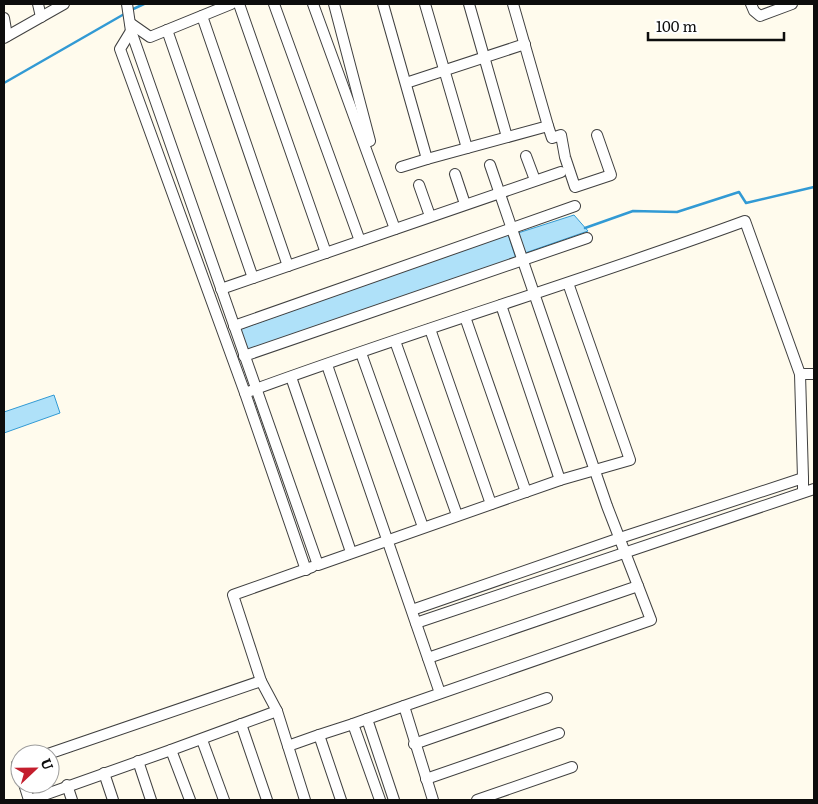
<svg xmlns="http://www.w3.org/2000/svg" width="818" height="804" viewBox="0 0 818 804" font-family="Literata,serif">
<rect width="100%" height="100%" fill="#fffbed"/>
<g fill="#afe1f9" stroke="#329ad4">
<polygon points="574,215 588,231 525,253 518,233"/>
<polygon points="508,234 516,259 246,352 238,330"/>
<polygon points="54,395 60,413 4,433 4,412"/>
</g>
<g fill="none" stroke-linecap="round" stroke-linejoin="round">
<g stroke="#329ad4" stroke-width="2.5">
<polyline points="131,10 144,4"/>
<polyline points="4,83 126,13"/>
<polyline points="585,228 633,211 677,212 739,192 746,203 814,187"/>
</g>
<defs>
<g id="minor">
<polyline points="38,4 41,17"/>
<polyline points="127,4 131,31 318,565 560,480 630,460 568,283"/>
<polyline points="239,4 326,253"/>
<polyline points="274,4 360,241"/>
<polyline points="313,4 395,229"/>
<polyline points="334,4 370,141"/>
<polyline points="383,4 427,159 401,167"/>
<polyline points="425,4 467,148"/>
<polyline points="469,4 507,137"/>
<polyline points="751,4 754,11 760,16 792,4"/>
<polyline points="202,16 288,266"/>
<polyline points="4,18 7,36"/>
<polyline points="130,23 150,37 231,4"/>
<polyline points="167,30 253,278"/>
<polyline points="131,31 120,49 245,393"/>
<polyline points="4,38 64,4"/>
<polyline points="406,83 525,44"/>
<polyline points="548,126 552,138 561,135 565,157 575,187 611,175 597,135"/>
<polyline points="526,156 535,180"/>
<polyline points="427,159 548,126 513,4"/>
<polyline points="455,174 465,204"/>
<polyline points="419,185 430,216"/>
<polyline points="221,289 561,172"/>
<polyline points="501,305 560,480"/>
<polyline points="465,317 526,492"/>
<polyline points="234,326 575,206"/>
<polyline points="430,329 491,504"/>
<polyline points="395,341 457,515"/>
<polyline points="361,353 423,527"/>
<polyline points="244,356 587,238"/>
<polyline points="327,365 440,693"/>
<polyline points="800,374 814,374"/>
<polyline points="291,377 351,552"/>
<path d="M306,570l-61,-177c165,-61 334,-111 500,-172l55,153 3,104"/>
<polyline points="412,610 620,538 803,478 803,492"/>
<polyline points="416,623 814,489"/>
<polyline points="428,658 638,586 607,506 490,165"/>
<polyline points="367,719 353,724 380,800"/>
<polyline points="241,724 267,800"/>
<polyline points="202,740 224,800"/>
<polyline points="414,744 547,698"/>
<polyline points="288,746 277,711 261,681 233,595 312,567"/>
<polyline points="48,754 261,681"/>
<polyline points="138,761 151,800"/>
<polyline points="20,763 17,764 20,773"/>
<polyline points="104,773 113,800"/>
<polyline points="426,779 559,733"/>
<polyline points="24,784 29,800"/>
<polyline points="67,785 72,800"/>
<polyline points="30,800 171,750"/>
<polyline points="190,800 171,750 277,711"/>
<polyline points="305,800 288,746 319,735"/>
<polyline points="341,800 319,735 353,724"/>
<polyline points="394,800 367,719 404,706"/>
<polyline points="433,800 404,706 651,620 638,586"/>
<polyline points="477,800 572,767"/>
</g>
</defs>
<use href="#minor" stroke="#404040" stroke-width="12"/>
<use href="#minor" stroke="#fff" stroke-width="10"/>
</g>
<rect width="818" height="804" fill="none" stroke="#0d0d0d" stroke-width="10"/>
<g transform="translate(35 769) rotate(68)"><circle r="24" fill="#ffffff" stroke="#9e9e9e"/>
<path d="M0-4L9 19L0 12L-9 19Z" fill="#c41e2d"/>
<text y="-8" font-size="14" font-weight="bold" text-anchor="middle" fill="#0d0d0d">U</text>
</g>
<path d="M648 32v8h136v-8" fill="none" stroke="#0d0d0d" stroke-width="2.5"/>
<text x="656" y="32" font-size="15" fill="#0d0d0d" stroke="#ffffff" stroke-width="4" paint-order="stroke">100 m</text>
</svg>
